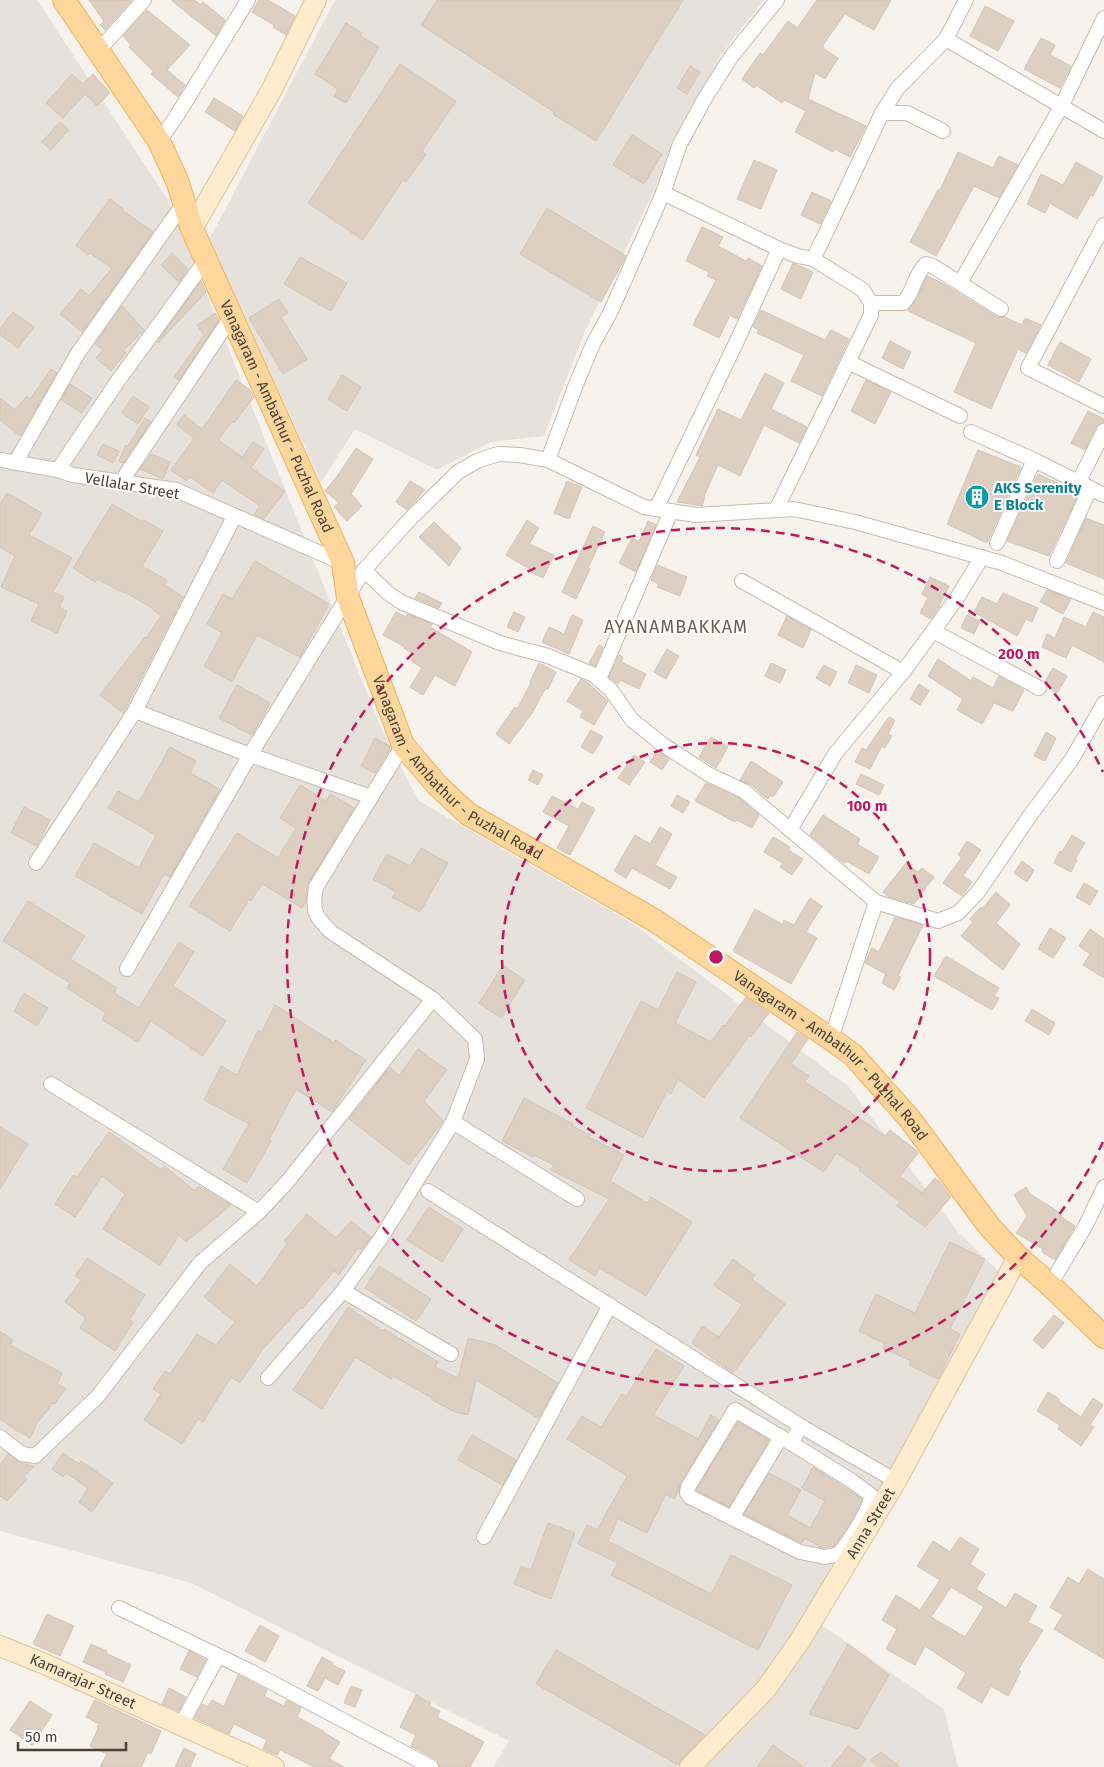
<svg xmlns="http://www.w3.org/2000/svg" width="1104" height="1767" viewBox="0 0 1104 1767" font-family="'Fira Sans',sans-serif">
<rect width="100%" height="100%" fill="#f7f2eb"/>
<g fill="#e7e1dc">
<polygon points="0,0 37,0 170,203 381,728 419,801 633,924 848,1086 958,1232 1001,1274 907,1453 805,1614 944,1709 958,1767 493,1767 509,1741 191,1583 0,1531"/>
<polygon points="335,0 764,0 721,55 585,331 544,436 491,442 437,470 355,429 321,482 209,240"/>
</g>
<g fill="#ddcfc2" stroke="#d5c3b1" fill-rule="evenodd">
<polygon points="89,0 132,0 105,30 100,25 104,21"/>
<polygon points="171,0 194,0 201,5 203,2 225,20 216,36"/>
<polygon points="259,0 268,0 295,16 286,35 273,27 274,25 252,12"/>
<polygon points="437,0 683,0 596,141 553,114 554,112 421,25"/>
<polygon points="817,0 891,0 874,30 845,14 823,45 823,48 838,58 825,79 815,73 808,99 866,126 850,157 835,149 833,152 795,132 806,111 784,100 782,103 756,85 754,88 742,79 760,53 763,55 788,21 797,28"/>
<polygon points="985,6 1014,21 998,51 970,36"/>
<polygon points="147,10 190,45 167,70 185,85 178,97 151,74 154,72 129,47 131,45 123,36"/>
<polygon points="346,23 362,33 360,36 379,47 346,103 334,96 338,89 315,74"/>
<polygon points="1041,38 1055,45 1050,55 1071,66 1060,88 1024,69"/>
<polygon points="400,64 456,101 422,151 426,154 406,182 403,180 363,240 308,203"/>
<polygon points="690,66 700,72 687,94 677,88"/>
<polygon points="72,74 83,84 93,74 110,93 97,106 85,94 63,118 46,103"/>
<polygon points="214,98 243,116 235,131 205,112"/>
<polygon points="60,122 69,130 51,150 42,142"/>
<polygon points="632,135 662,154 644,184 613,165"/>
<polygon points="958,152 993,168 999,156 1018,165 999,198 974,186 936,256 910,242 938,190 940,190"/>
<polygon points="754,160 777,170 761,209 737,199"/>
<polygon points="1076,162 1103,177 1093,196 1091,195 1077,219 1050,203 1045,213 1027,204 1041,174 1063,185"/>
<polygon points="812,192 831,201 820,224 801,215"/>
<polygon points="110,199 123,209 122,210 153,232 82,332 60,314 81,289 89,296 112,268 90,253 88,255 76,245"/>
<polygon points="547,208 626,256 601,302 520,254"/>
<polygon points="702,227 723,237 718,246 746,261 748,258 762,266 737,319 730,315 719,338 693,325 716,280 707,276 709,272 686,261"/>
<polygon points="172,253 188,269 179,282 161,265"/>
<polygon points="300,257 347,283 331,311 284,284"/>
<polygon points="793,263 813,272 801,299 781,289"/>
<polygon points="927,276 944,284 997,317 1005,317 1022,325 1025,318 1041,325 1026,353 1018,349 991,409 954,392 976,343 908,311 917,298"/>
<polygon points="201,281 206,292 158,343 157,342"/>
<polygon points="279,299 288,313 281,317 307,359 283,374 249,318"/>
<polygon points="122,306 144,330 123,351 126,353 111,371 96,358 103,350 95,344"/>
<polygon points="761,310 825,340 831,330 849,339 822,396 791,381 804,355 757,333 759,330 753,327"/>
<polygon points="13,312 34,327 18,348 0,335 0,329"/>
<polygon points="215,313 219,320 179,380 174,377 204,335 197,325"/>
<polygon points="890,341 911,352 903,369 882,358"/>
<polygon points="1060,342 1091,359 1079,382 1048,365"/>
<polygon points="51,369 57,373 20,436 0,420 0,398 15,410 27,396 30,399"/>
<polygon points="765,373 784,383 771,409 807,427 799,443 764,425 740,476 718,465 704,496 705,497 702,506 677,502 700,457 696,455 718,409 741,420"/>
<polygon points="342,375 361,387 347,411 328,399"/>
<polygon points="236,380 250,390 254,397 234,423 232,421 218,440 242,457 253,442 264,449 251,468 285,491 264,519 254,514 260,506 222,480 213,493 190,477 187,481 171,470 194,438 177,425 184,415 202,429"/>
<polygon points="866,380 891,392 875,424 851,411"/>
<polygon points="70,384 92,398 82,413 61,400"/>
<polygon points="133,396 149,407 138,424 122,413"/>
<polygon points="1088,411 1104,419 1104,422 1096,427 1085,450 1071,443"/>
<polygon points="145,418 151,422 123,463 119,461 126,445 128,446"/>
<polygon points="103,444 119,451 113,463 97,455"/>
<polygon points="356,448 373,459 351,494 362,506 347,521 334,507 339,503 325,491 338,475"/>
<polygon points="978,450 1021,467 987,543 947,524"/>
<polygon points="151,454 170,462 163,479 140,469"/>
<polygon points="1038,474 1079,493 1049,556 1007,541"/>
<polygon points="410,481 425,490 407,510 396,502"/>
<polygon points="567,481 582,487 569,519 554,513"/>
<polygon points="7,493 42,513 29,535 72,558 53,592 64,597 59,607 67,611 57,633 31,621 39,604 1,587 15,556 0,547 0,505"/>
<polygon points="112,504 143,522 144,520 163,531 142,566 167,580 164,584 183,597 123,713 100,695 145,637 146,638 161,616 152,609 152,608 125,592 124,593 97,579 95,582 73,568"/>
<polygon points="1086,518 1104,525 1104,579 1066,563"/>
<polygon points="527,520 539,528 529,544 554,555 543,578 531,572 531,570 506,555"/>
<polygon points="648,521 656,525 636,572 619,563 632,538 639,542"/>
<polygon points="434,522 461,548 449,566 419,537"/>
<polygon points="593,526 605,532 588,568 590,569 576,599 562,592"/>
<polygon points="255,561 329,604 300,657 257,635 232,682 204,666 222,633 207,624 223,594 232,599"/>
<polygon points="657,565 687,577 680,596 657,587 659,584 651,580"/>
<polygon points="930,577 949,586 939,606 940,606 931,619 920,613 928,598 922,594"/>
<polygon points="1047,590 1071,599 1063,614 1040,602"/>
<polygon points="419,592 442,603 439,608 415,598"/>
<polygon points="1003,593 1038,608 1032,622 1026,619 1017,636 974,612 982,597 997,604"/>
<polygon points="396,612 406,617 407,614 432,624 430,627 472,652 455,686 435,675 423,695 410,687 422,668 411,661 415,655 404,648 405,647 383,635"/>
<polygon points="514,612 525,617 518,632 507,627"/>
<polygon points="1093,612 1104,617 1104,662 1072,645 1066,658 1042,647 1047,634 1055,638 1064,617 1086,627"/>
<polygon points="572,615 583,620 569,654 542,642 549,627 564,634"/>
<polygon points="967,615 980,621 974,634 961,628"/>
<polygon points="787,616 811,630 803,648 778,635"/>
<polygon points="599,645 603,647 595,666 589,663"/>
<polygon points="667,649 679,656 666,679 654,672"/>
<polygon points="619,655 623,657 621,662 646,674 639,689 620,680 618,684 609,677"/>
<polygon points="938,659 971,681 973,677 993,688 999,676 1024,690 1013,711 994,703 982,724 957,710 963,699 928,676"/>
<polygon points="539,663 556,672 548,689 545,689 532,713 509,744 496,734 515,707 517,709 531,683 530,682"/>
<polygon points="771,663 786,670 780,683 765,676"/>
<polygon points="824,665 837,672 830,686 816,678"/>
<polygon points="856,665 877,675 869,693 848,683"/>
<polygon points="1053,668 1067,676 1057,693 1048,687 1045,682"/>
<polygon points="581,679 587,682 608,701 594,725 580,717 583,711 567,701"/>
<polygon points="919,684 929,691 920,705 910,699"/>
<polygon points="237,685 270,703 252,735 219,718"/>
<polygon points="889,717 895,720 888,734 892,736 885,748 882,746 870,769 855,762 862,748 866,750"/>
<polygon points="591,730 603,737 593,754 581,747"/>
<polygon points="1046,732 1056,738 1045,761 1034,756"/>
<polygon points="711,737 728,747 716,768 699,757"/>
<polygon points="375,738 389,746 390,749 375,773 361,766"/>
<polygon points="170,747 196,761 190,773 220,789 170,877 164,874 142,914 75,876 94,843 139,868 156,835 108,808 118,791 139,802"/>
<polygon points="657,751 669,759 662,770 650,762"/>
<polygon points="634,755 645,762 629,785 618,778"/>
<polygon points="751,761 783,782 773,797 770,795 768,799 750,784 740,780"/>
<polygon points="533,770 543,775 538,785 528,780"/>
<polygon points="861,774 884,785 879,795 856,784"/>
<polygon points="706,783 739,798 759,815 752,828 737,820 735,822 695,801"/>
<polygon points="300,785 326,801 330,794 354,808 309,882 306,902 302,908 262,884 251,901 249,899 230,931 189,906 237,833 278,858 296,828 280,818"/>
<polygon points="677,795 690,802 683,813 671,806"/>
<polygon points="552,796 578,809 582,802 595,809 570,855 557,848 569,826 543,812"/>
<polygon points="24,807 50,820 37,846 11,833"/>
<polygon points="823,815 860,839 857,844 879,857 869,874 846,861 845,863 840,860 810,835"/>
<polygon points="660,827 672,834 655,865 677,877 670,889 632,868 626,878 614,871 635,835 650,844"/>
<polygon points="1072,835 1085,843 1075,859 1077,860 1071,872 1054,863 1060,851 1062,852"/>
<polygon points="773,837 790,847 788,850 803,859 792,875 780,867 783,863 764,852"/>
<polygon points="967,841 981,850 963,876 972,882 962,896 943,883 962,857 958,855"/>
<polygon points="421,848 448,863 420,912 392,897 396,892 373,879 387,854 410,866"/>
<polygon points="1022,861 1034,870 1027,882 1014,873"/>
<polygon points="906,863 918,872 922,868 934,877 914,904 889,897 883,892"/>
<polygon points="1084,883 1098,891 1090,905 1076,897"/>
<polygon points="996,892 1010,905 996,923 1020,944 1003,970 961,936 973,922 970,919 981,907 982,909"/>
<polygon points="810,898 822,906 806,932 817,938 791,984 733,951 755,909 782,924 784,920 794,925"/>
<polygon points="28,901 85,936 70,959 117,988 114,993 139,1008 179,942 194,952 173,986 226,1021 203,1056 151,1021 138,1042 102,1020 106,1013 67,988 70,983 3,941"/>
<polygon points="895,917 923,925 898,976 901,977 894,990 882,983 886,974 865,963 872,948 879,952"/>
<polygon points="1050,928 1066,938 1053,958 1038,949"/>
<polygon points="1090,929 1104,939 1104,978 1083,965 1090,954 1079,946"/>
<polygon points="946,956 999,988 994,996 999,998 992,1010 934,976"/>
<polygon points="503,965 525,980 501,1018 479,1003"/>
<polygon points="677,972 696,982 675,1023 711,1042 723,1025 725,1026 746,997 769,1013 751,1037 749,1036 704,1098 678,1079 671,1094 667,1091 643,1138 586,1108 641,1001 658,1010"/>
<polygon points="24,993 48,1008 37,1026 14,1011"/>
<polygon points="275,1005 334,1043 335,1040 366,1060 332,1112 296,1089 269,1140 271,1141 247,1183 223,1169 249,1124 204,1100 221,1066 237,1075 258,1030 262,1032"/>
<polygon points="1032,1009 1055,1023 1049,1035 1025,1021"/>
<polygon points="797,1032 808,1039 791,1064 809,1076 805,1082 885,1136 890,1130 917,1151 918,1153 900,1176 922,1193 935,1178 940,1182 951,1197 925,1227 897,1206 900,1202 859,1170 860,1168 836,1153 824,1172 740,1118"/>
<polygon points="418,1049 447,1070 424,1101 443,1121 409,1165 349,1119 390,1067 399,1076"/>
<polygon points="524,1098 573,1124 572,1126 590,1135 589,1137 624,1155 610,1181 647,1203 651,1197 692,1222 646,1296 600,1268 595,1276 569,1260 609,1199 551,1170 554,1165 534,1155 533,1157 502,1141"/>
<polygon points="0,1127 28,1144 0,1189"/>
<polygon points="109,1132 161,1170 164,1166 195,1191 199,1186 231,1205 186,1242 179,1235 160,1265 103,1229 125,1194 102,1176 75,1217 55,1204 73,1175 77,1177"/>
<polygon points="1026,1187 1030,1194 1062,1214 1060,1216 1075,1226 1055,1260 1042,1252 1043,1249 1016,1233 1027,1216 1014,1195"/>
<polygon points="429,1207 463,1229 442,1262 407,1240"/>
<polygon points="307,1214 336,1238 351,1221 371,1237 361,1250 358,1248 339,1275 334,1271 302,1309 301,1307 263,1349 240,1383 231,1377 203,1422 198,1419 182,1444 144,1420 161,1394 153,1389 165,1371 170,1374 197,1334 216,1345 235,1322 204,1297 230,1264 257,1286 287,1244 284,1241"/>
<polygon points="950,1242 985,1259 950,1329 960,1334 938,1379 909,1365 911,1361 883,1348 885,1344 859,1331 876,1294 915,1313"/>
<polygon points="87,1258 145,1295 129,1320 133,1322 115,1351 80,1328 86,1318 65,1302 81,1280 75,1276"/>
<polygon points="733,1259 755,1275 752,1279 785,1304 733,1373 692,1343 702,1326 719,1337 742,1305 714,1285"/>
<polygon points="379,1266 431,1299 416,1321 365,1288"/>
<polygon points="348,1307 383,1331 384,1329 438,1362 435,1367 458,1378 468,1339 473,1339 495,1345 558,1383 538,1418 476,1380 468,1415 455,1412 432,1400 432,1398 393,1376 391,1379 355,1357 322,1409 293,1390"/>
<polygon points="1054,1315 1064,1323 1043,1349 1033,1340"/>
<polygon points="0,1331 13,1340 10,1345 62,1373 57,1384 66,1388 55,1404 53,1403 36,1425 30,1438 16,1430 0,1419"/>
<polygon points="656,1349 684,1366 654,1414 655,1416 698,1439 711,1415 719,1420 681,1482 678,1492 674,1499 666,1494 647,1533 618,1519 608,1541 711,1594 731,1555 792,1585 758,1650 611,1575 618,1563 578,1544 587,1525 597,1530 627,1476 567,1439 582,1416 601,1427 622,1394 626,1397"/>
<polygon points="1048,1392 1059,1399 1058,1401 1081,1417 1093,1398 1103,1405 1090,1425 1094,1427 1081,1446 1058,1429 1060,1425 1037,1411"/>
<polygon points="738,1422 769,1440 729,1507 696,1490"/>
<polygon points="472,1435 516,1460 503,1485 458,1460"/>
<polygon points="63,1453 79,1464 81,1461 113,1483 92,1512 79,1502 88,1488 66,1473 63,1477 52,1469"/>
<polygon points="8,1454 17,1461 34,1467 24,1476 27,1479 7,1501 0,1496 0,1465"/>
<polygon points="813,1467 862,1499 851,1522 834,1546 822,1548 805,1538 802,1543 744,1514 769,1473 801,1490 787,1515 810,1528 825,1501 802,1488"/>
<polygon points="548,1523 575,1533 551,1599 514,1584 521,1566 531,1570"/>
<path d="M960,1537l19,12 -9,15 15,10 -9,15 30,19 9,-15 22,13 -9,16 15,8 -25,40 3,1 -13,25 -17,-10 -9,17 -25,-15 9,-15 -41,-27 -10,19 -29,-16 11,-20 -15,-9 14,-25 24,15 20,-30 -23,-14 16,-25 17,11zM951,1587l33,20 -19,30 -34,-20z"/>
<polygon points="1088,1569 1104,1579 1104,1659 1054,1629 1063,1615 1050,1607 1068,1577 1079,1584"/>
<polygon points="47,1614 74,1626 60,1656 33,1644"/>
<polygon points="260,1625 279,1636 265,1662 245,1651"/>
<polygon points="91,1644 107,1651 106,1653 131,1665 123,1682 105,1674 106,1672 83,1662"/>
<polygon points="848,1644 889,1675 858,1729 809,1714"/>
<polygon points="556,1650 705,1735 682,1759 678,1765 536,1684"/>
<polygon points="189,1651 206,1660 197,1677 180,1669"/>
<polygon points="322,1657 333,1663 332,1665 345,1671 338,1685 325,1678 318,1691 307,1686"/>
<polygon points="238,1675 267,1690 264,1696 284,1706 287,1700 301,1708 297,1717 323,1731 323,1732 340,1742 329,1759 344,1767 314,1767 280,1750 277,1755 263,1749 267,1740 234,1724 229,1734 195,1718 202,1704 208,1707 212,1700 224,1706"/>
<polygon points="351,1686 362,1690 355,1707 344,1703"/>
<polygon points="169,1688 186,1697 179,1711 162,1704"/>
<polygon points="416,1695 431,1703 429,1706 440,1711 437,1717 484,1742 470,1767 440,1767 437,1760 411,1746 416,1735 400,1727"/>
<polygon points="95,1700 161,1731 151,1754 148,1752 141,1767 100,1767 107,1754 90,1746 99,1727 97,1727 99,1724 86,1717"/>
<polygon points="30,1701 52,1715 32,1745 10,1730"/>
<polygon points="773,1745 804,1767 757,1767"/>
<polygon points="848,1746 866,1759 860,1767 831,1767"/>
<polygon points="184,1748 196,1754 190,1767 175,1767"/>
<polygon points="881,1752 900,1767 880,1767 870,1760"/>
</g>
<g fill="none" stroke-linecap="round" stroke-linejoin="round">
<defs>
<g id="street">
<polyline points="966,0 946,39 1104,131"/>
<polyline points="98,51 144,0"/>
<polyline points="882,113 907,113 943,131"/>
<polyline points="159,141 176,117 248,0"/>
<polyline points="663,193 779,249"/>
<polyline points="1104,225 1028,368 1104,406"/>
<polyline points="960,283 1061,107 1104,18"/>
<path d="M871,303h32c11,-11 11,-28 23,-39l5,1 70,44"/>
<polyline points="848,362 960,416"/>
<polyline points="971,432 1034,460 1104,495"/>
<polyline points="0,460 58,470 73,475 176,490 343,563"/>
<polyline points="548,460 577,382 593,344 611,311 663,193 680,144 705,98 731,57 777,0"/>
<polyline points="15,463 78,353 184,203"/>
<polyline points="58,470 117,382 206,260"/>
<polyline points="121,482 232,316"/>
<polyline points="1078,483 1104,431"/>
<polyline points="656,509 736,343 779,249 798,256 813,259 823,239 882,113 897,89 946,39"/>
<polyline points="776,510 871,315 871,303 863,290 813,259"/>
<polyline points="234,517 135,711 250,755 371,797"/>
<polyline points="997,543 1034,460"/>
<polyline points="1057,561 1090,489"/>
<polyline points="364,570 388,593 401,602 500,643 548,656 592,674 611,690 632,720 662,744 708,774 744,791 876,902"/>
<polyline points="742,581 903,672"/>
<polyline points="933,631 1039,688"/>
<polyline points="599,679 671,511"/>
<polyline points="790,830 835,754 903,672 957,598 982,557"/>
<polyline points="36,863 135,711"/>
<polyline points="127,969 250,755 364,570 411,518 458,472 477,461 498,454 520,455 548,460 644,507 696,515 794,509 855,522 1002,563 1104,603"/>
<polyline points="831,1039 876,902 938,921 958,913 978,892 1029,817 1072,759 1104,703"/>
<polyline points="51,1084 259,1212"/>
<polyline points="453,1122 577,1199"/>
<polyline points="428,1191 804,1428 896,1481"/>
<polyline points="1050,1285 1086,1225 1104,1187"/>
<polyline points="343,1291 451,1354"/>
<path d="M268,1378l75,-87 38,-53 72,-116 24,-63 -2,-20 -42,-40 -102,-67c-17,-17 -19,-21 -15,-45l87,-142"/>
<polyline points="0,1437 22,1454 35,1456 98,1396 200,1263 259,1212 288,1181 433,999"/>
<path d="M781,1437l-46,-27 -47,77 -1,6 3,4 110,55 25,5 14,-3c13,-17 27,-37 33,-58l-20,-15 -61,-38"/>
<polyline points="732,1518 781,1437 791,1443 801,1426"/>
<polyline points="484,1537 610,1305"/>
<polyline points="119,1608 252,1672 431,1767"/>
<polyline points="181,1725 218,1656"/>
</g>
<g id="secondary">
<polyline points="192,229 271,91 316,0"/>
<path id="s1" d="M0,1646l47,19 227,102"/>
<path id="s2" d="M690,1767l76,-78 35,-50 95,-158 122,-224"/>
</g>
<g id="primary">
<path id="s3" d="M64,0l95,141 19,42 14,46 151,334 5,35 55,147 35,41 30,28 186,106 177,119 22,16 56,63 80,108 29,31 32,28 54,52"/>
</g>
</defs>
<use href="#street" stroke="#c7bbaf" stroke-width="16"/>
<use href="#secondary" stroke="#dec399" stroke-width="22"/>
<use href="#primary" stroke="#f0b260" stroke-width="24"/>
<use href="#street" stroke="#fff" stroke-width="14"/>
<use href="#secondary" stroke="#ffeccd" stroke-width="20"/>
<use href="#primary" stroke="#ffd69c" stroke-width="22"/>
</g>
<g fill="none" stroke="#c2185b" stroke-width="2.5" stroke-dasharray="9 6">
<circle cx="716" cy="957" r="214"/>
<path d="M1103 1142A429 429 0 1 1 1103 772"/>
</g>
<defs>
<symbol id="building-disc" viewBox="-11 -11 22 22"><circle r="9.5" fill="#0f9aa8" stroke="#fff"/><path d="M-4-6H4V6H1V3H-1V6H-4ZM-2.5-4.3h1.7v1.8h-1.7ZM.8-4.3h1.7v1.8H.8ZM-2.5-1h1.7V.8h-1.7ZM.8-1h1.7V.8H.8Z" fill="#fff"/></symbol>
</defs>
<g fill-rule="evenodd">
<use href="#building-disc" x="963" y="483" width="28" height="28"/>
</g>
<g text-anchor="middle" stroke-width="4" stroke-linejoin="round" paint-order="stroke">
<g font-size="15" fill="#4c4137" stroke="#fff">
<text dy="5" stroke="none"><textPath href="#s3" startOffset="470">Vanagaram - Ambathur - Puzhal Road</textPath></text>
<text transform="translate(132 486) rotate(10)" y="5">Vellalar Street</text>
<text dy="5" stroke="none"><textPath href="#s3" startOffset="876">Vanagaram - Ambathur - Puzhal Road</textPath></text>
<text dy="5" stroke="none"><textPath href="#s3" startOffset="1356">Vanagaram - Ambathur - Puzhal Road</textPath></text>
<text dy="5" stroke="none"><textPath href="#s2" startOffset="305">Anna Street</textPath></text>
<text dy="5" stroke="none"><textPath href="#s1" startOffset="90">Kamarajar Street</textPath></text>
</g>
<g font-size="15" font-weight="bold" fill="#0d838f" stroke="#fff" text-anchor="start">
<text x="994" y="493">AKS Serenity<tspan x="994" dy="17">E Block</tspan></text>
</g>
<g font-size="18" letter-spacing="1" fill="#705e4d" stroke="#fff">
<text x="676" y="633">AYANAMBAKKAM</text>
</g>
</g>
<circle cx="716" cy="957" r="8" fill="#c2185b" stroke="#fff" stroke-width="2.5"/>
<g font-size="15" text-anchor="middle" font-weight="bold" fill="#c2185b" stroke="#fff" stroke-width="4" stroke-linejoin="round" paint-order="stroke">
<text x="1019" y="659">200 m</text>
<text x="867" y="811">100 m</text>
</g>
<path d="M18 1742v8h108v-8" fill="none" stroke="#4c4137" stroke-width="2.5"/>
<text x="25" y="1742" font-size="15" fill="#4c4137" stroke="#ffffff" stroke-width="4" paint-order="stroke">50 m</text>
</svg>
